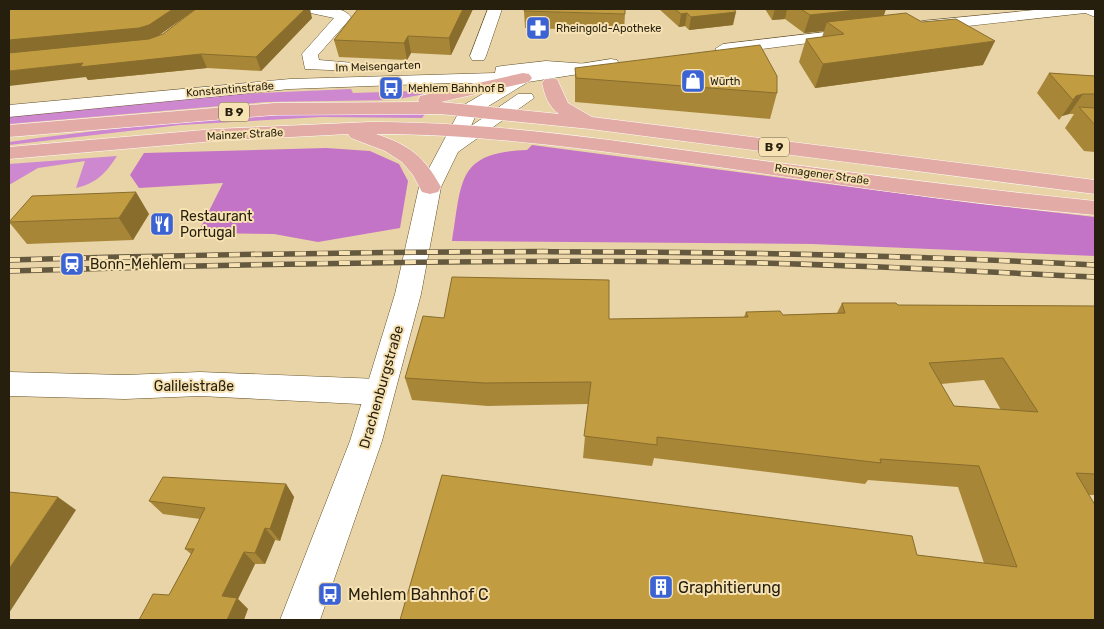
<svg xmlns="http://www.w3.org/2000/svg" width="1104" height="629" viewBox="0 0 1104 629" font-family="Rubik,sans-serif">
<rect width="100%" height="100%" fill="#e9d4a8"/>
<g fill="#ce88d0">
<polygon points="351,89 353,93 445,90 394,100 267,102 9,124 9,116 212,95"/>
<path d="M296,114h129l-3,4 -101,-1 -141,8 -171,20v-3c95,-14 191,-22 287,-28z"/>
<path d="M117,156c-11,17 -20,27 -41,32l9,-27 -47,7 -29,17v-21z"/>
</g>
<g fill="#c474c7">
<path d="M532,145l440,58 123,14v39l-283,-12 -360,-3c10,-59 4,-89 75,-91z"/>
<polygon points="326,148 370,151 399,164 408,181 400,228 318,242 274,234 198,233 223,183 139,188 130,175 144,153"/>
</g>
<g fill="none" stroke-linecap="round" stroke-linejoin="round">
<defs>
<g id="minor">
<path d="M304,9c14,0 38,-5 47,8l-2,3 -31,35 1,5 35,3 3,4 -3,4 -49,-2 -3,-15 32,-36 -28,-6z"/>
<polygon points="488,9 502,9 486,56 484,60 472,60 470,56"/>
<polygon points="1081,9 1095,9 1095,17 1083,12"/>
<path d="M546,61l43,3 3,4 -3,4c-17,4 -43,-1 -63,1l6,5 -3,4 -6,1h-72l-161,6 -281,28v-12l281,-26 205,-6 1,-6 6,-1z"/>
<polygon points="9,372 125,375 200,372 379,379 390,383 394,392 390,401 379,405 200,396 125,399 9,396"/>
</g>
<g id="tertiary">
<polygon points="1045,9 1092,9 1085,13 922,31 914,26 922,21"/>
<polygon points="842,30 850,35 848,38 723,54 715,49 723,44"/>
<polygon points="611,59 617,60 619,64 617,68 528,82 477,113 471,126 518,94 532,94 534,98 458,152 441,187 421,294 382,441 320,620 280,620 350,441 395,294 419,187 460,110 462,106 517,74"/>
</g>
<g id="primary">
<path d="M523,73l6,1 3,4 -3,4 -88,20 118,12c-11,-8 -14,-18 -17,-31l3,-4h12l11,24 24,14 503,63v14l-505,-65 -150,-15 -165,1 -266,22v-12l266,-22 144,-1 -1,-2 2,-4z"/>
<path d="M370,122c117,0 227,16 342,32 128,17 255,34 383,47v14c-142,-12 -284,-35 -426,-55 -98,-13 -194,-26 -293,-26 33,11 48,22 65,53l-3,5 -8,2 -8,-2 -9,-17 -11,-13 -17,-11 -34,-13 -3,-4 -133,7 -206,18v-12l206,-18z"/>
</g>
</defs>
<use href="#minor" stroke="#625027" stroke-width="1"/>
<use href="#tertiary" stroke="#625027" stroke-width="1"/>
<use href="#primary" stroke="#fff" stroke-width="1"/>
<use href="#minor" fill="#fff" fill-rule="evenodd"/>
<use href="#tertiary" fill="#fff" fill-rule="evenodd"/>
<use href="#primary" fill="#e2aba6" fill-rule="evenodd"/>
<defs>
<g id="rail">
<path d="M9,260c362,-10 724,-14 1086,5"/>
<path d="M9,271c235,-7 469,-12 704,-9 128,2 255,9 382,15"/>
</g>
</defs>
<use href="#rail" stroke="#64583e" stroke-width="5.5"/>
<use href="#rail" stroke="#f7e2b4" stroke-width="4" stroke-dasharray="11" stroke-linecap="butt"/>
</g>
<g fill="#a78637" fill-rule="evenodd">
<polygon points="196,9 158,36 312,18 261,71 207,68 88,80 86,77"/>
<polygon points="473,9 451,55 411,53 407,60 339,57 334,40"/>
<polygon points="659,9 734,9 733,25 689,30 685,26 679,27"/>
<polygon points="765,9 886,9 884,15 983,65 815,88 799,62 806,39 822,37 824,31 804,33 785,19 772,20"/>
<polygon points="524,11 625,14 624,31 525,28"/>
<polygon points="575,68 777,93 770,119 575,102"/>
<polygon points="1049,73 1095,76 1095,152 1084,151 1065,128 1074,114 1069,114 1062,116 1059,120 1037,93"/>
<polygon points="149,214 133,240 27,244 9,222"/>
<path d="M842,303l56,2 197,1v189h-6l6,125 -178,-65 67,8 -26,-76 -90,-7 -3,4 -211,-26 -2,8 -69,-8 5,-54 -100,2 -76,-6 -7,-22 39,-60 165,1 135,-2 2,-5 37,3 54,-2zM984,380l17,30 -47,-4 -13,-22z"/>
<polygon points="286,484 294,497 280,541 275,540 265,564 255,564 238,599 248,609 169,595 191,554 185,549 200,519 163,514 149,501"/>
</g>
<g fill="#886d2d">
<polygon points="173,9 196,9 155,38 146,41 9,55 9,40"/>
<polygon points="305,9 310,9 312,18 261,71 256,57"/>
<polygon points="463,9 473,9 451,55 449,38"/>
<polygon points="775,9 787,9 785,19 772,20"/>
<polygon points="866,9 886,9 880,25 827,22 824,31 804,33 810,15"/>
<polygon points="736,12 733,25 689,30 691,17"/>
<polygon points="687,13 685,26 679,27 681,14"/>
<polygon points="408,36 411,53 407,60 404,43"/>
<polygon points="995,41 983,65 815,88 823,64"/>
<polygon points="201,54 207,68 88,80 86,77 9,86 9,71 83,63"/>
<polygon points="1083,94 1069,114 1062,116 1059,120 1076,96"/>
<polygon points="136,192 149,214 133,240 119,218"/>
<polygon points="286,484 294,497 280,541 270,529"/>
<polygon points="58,497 76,510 9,613 9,569"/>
<polygon points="265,528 275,540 265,564 255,553"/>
<polygon points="244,552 255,564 238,599 248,609 244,620 227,620 222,596"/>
</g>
<g fill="#c29c40" stroke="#886d2d" fill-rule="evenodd">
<polygon points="9,9 173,9 149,25 139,28 9,40"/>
<polygon points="196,9 305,9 256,57 201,54 80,67 83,63 9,71 9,53 149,39 163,34"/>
<polygon points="358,9 463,9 449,38 408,36 404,43 334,40"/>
<polygon points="525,9 625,9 625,14 524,11"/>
<polygon points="675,9 734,9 736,12 691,17 687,13 681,14"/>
<polygon points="801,9 866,9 810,15"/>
<polygon points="906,13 922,22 956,19 995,41 823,64 806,39 844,34 827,22"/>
<polygon points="760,45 777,76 777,93 576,78 575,68"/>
<polygon points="1049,73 1095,76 1095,94 1083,94 1076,96 1073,100"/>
<polygon points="1079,107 1095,108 1095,125"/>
<polygon points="136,192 119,218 9,222 32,196"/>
<path d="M452,277l157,3v39l139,-2 -2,-5 34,-1 3,4 62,-2 -3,-10h54l2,2 197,1v168l-19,-1 19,32v115h-695l42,-145 470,61 5,19 100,12 -38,-101 -99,-7 1,4 -224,-26v8l-73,-9 7,-54 -106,1 -80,-5 18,-62 21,2zM1003,358l35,54 -84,-6 -25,-43z"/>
<polygon points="163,477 286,484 270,529 265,528 255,553 244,552 222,596 237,598 227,620 139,620 153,594 169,595 194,549 185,549 205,508 149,501"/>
<polygon points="9,492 58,497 9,569"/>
</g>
<defs>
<symbol id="pharmacy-square" viewBox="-11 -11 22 22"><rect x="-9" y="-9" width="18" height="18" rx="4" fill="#3b63d4" stroke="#f7e2b4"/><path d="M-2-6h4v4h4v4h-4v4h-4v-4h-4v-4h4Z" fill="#fff"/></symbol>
<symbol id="shop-square" viewBox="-11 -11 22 22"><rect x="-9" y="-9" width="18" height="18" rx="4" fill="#3b63d4" stroke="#f7e2b4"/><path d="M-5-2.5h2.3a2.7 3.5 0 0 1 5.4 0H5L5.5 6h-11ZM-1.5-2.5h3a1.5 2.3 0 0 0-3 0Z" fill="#fff"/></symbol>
<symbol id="bus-square" viewBox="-11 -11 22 22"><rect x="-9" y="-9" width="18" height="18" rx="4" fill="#3b63d4" stroke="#f7e2b4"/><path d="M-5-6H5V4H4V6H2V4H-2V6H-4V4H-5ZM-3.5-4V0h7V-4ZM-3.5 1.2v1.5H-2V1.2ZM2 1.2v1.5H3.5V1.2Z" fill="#fff"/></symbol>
<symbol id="restaurant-square" viewBox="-11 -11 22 22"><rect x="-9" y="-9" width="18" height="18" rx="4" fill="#3b63d4" stroke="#f7e2b4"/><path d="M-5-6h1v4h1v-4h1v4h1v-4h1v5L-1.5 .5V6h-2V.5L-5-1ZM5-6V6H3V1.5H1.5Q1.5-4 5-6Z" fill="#fff"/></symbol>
<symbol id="station-square" viewBox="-11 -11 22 22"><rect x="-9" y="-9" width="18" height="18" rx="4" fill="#3b63d4" stroke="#f7e2b4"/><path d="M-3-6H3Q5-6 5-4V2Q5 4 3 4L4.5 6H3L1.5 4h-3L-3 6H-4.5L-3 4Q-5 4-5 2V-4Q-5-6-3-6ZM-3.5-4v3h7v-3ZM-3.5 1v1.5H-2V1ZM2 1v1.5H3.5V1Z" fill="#fff"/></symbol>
<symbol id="building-square" viewBox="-11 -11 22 22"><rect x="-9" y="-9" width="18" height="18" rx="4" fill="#3b63d4" stroke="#f7e2b4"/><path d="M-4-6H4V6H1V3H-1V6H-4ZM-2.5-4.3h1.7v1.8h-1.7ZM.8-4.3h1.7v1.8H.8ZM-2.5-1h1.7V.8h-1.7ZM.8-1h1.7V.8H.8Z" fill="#fff"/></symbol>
</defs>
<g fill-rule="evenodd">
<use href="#pharmacy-square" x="524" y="14" width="28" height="28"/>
<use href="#shop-square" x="679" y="67" width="28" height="28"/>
<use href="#bus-square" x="377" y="74" width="28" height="28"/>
<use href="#restaurant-square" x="148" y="210" width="28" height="28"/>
<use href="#station-square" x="58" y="250" width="28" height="28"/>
<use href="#building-square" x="647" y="573" width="28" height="28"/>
<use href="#bus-square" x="316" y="580" width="28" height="28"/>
</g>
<g text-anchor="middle" stroke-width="4" stroke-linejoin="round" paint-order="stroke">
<g font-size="11" fill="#261f0d" stroke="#f7e2b4" text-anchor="start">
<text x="556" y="32">Rheingold-Apotheke</text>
<text x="710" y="85">Würth</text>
<text x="408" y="92">Mehlem Bahnhof B</text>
</g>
<g font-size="11" fill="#261f0d" stroke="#f7e2b4">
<text transform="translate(378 66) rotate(-2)" y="4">Im Meisengarten</text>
<text transform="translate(230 89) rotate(-5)" y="4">Konstantinstraße</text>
<text transform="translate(245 134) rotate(-3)" y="4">Mainzer Straße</text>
<text transform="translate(822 174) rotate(8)" y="4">Remagener Straße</text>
</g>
<g fill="#f7e2b4" stroke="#655a3f" stroke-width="1">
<rect x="219" y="102.5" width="30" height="19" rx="4"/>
<rect x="759" y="137.5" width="30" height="19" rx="4"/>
</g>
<g font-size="12" font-weight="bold" fill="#261f0d">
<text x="234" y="116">B 9</text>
<text x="774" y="151">B 9</text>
</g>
<g font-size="14" fill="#261f0d" stroke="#f7e2b4" text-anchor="start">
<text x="180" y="221">Restaurant<tspan x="180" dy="16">Portugal</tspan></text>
<text x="90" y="269">Bonn-Mehlem</text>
</g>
<g font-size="14" fill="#261f0d" stroke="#f7e2b4">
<text x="194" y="391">Galileistraße</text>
<text transform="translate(381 387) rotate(-74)" y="5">Drachenburgstraße</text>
</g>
<g font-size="16" fill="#261f0d" stroke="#f7e2b4" text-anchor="start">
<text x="678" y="593">Graphitierung</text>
<text x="348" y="600">Mehlem Bahnhof C</text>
</g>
</g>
<rect width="1104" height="629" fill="none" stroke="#261f0d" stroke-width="20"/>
</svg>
